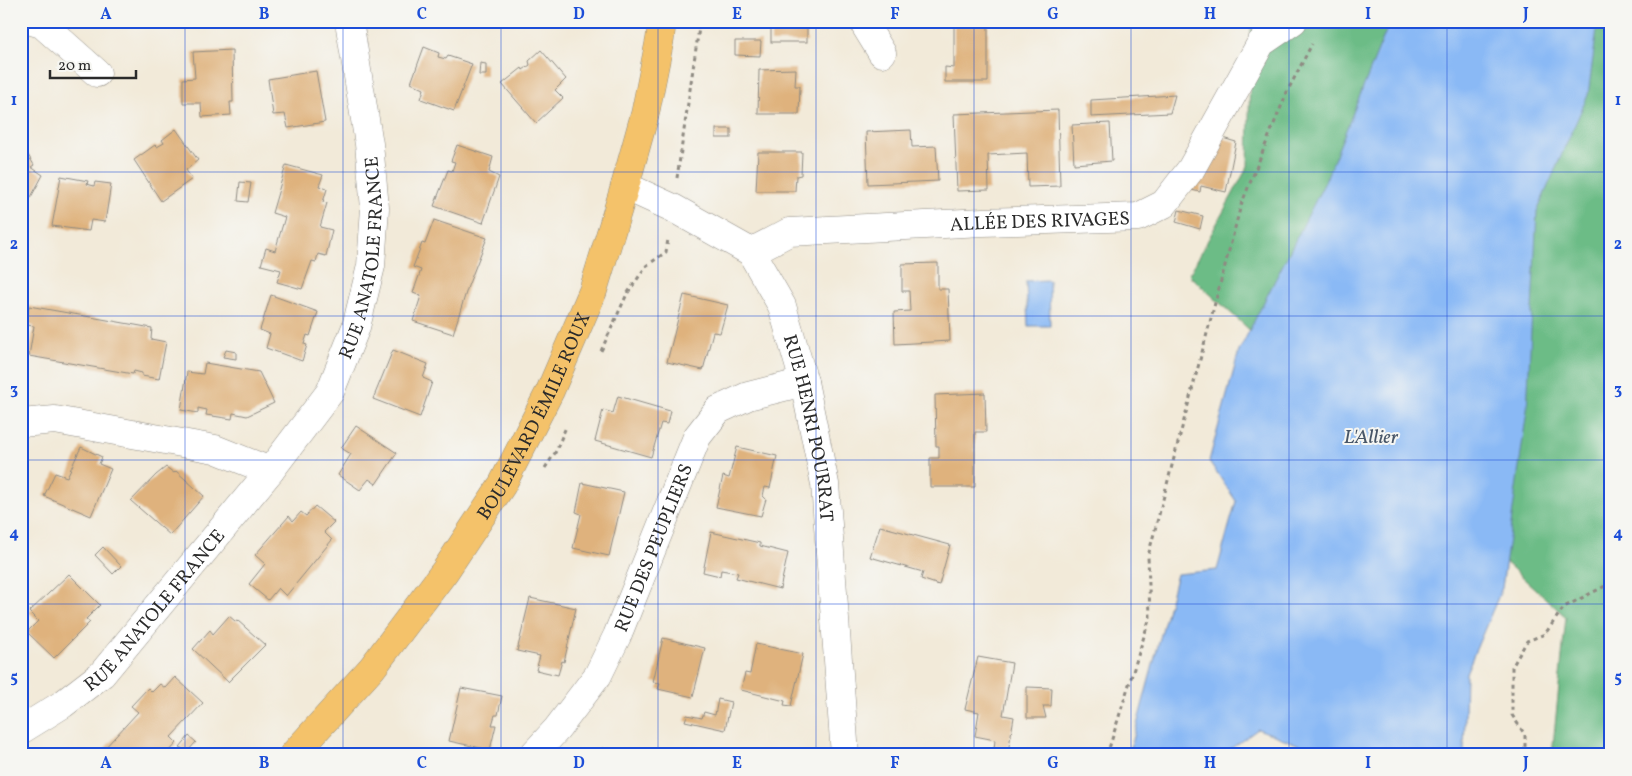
<svg xmlns="http://www.w3.org/2000/svg" width="1632" height="776" viewBox="0 0 1632 776" font-family="Vollkorn,serif">
<rect width="100%" height="100%" fill="#f6f6f2"/>
<filter id="ink" filterUnits="userSpaceOnUse"><feTurbulence type="fractalNoise" baseFrequency=".02" numOctaves="2"/><feDisplacementMap in="SourceGraphic" scale="10" xChannelSelector="R" yChannelSelector="G"/><feConvolveMatrix kernelMatrix="1 2 1 2 8 2 1 2 1" color-interpolation-filters="sRGB"/></filter>
<filter id="wash" filterUnits="userSpaceOnUse"><feTurbulence type="fractalNoise" baseFrequency=".0096" numOctaves="4" result="noise"/><feDisplacementMap in="SourceGraphic" scale="20" xChannelSelector="R" yChannelSelector="G"/><feGaussianBlur stdDeviation="1.12" result="paint"/><feColorMatrix in="noise" values="0 0 0 0 0 0 0 0 0 0 0 0 0 0 0 0 0 1.4 0 .05"/><feComposite in="paint" operator="in"/></filter>
<g filter="url(#wash)">
<rect width="100%" height="100%" fill="#f2ead9"/>
<polygon fill="#6cbc86" stroke="#4c7458" points="1251,21 1611,21 1611,755 1552,755 1566,617 1189,275 1248,166"/>
<g fill="#8ab9f5" stroke="#5a7290">
<polygon points="1390,21 1601,21 1597,29 1588,95 1537,211 1527,410 1502,588 1466,673 1464,755 1326,755 1258,729 1222,755 1129,755 1177,574 1217,570 1236,501 1209,461 1239,351 1325,182"/>
<polygon points="1049,280 1050,326 1028,326 1026,281"/>
</g>
<g id="blocks">
<g fill="#dfb27d">
<rect x="771" y="21" width="36" height="21"/>
<polygon points="949,21 988,21 988,82 945,82 945,67 954,68 954,23 949,23"/>
<polygon points="735,41 761,41 760,56 735,55"/>
<polygon points="424,47 439,53 438,57 446,59 448,56 472,64 454,111 421,99 424,89 411,83"/>
<polygon points="232,50 233,102 230,102 231,115 202,117 201,103 183,103 183,79 195,78 193,52"/>
<polygon points="541,50 566,79 555,90 563,98 536,123 502,84 522,68 523,70 530,65 529,61"/>
<polygon points="480,63 486,64 486,75 479,75"/>
<polygon points="796,69 795,86 800,86 799,114 758,114 759,70"/>
<polygon points="316,71 325,122 288,128 285,114 273,115 268,79"/>
<polygon points="1175,95 1170,113 1091,117 1091,100"/>
<polygon points="1058,110 1060,186 1028,187 1027,153 988,155 989,190 957,191 954,114"/>
<polygon points="1110,123 1112,161 1074,164 1072,125"/>
<polygon points="176,129 198,160 186,170 192,179 161,201 134,160 155,145 157,147 164,143 162,140"/>
<rect x="716" y="129" width="15" height="9"/>
<polygon points="911,130 912,147 936,146 938,181 868,184 866,132"/>
<polygon points="1219,137 1236,142 1226,192 1201,186 1200,192 1191,190"/>
<polygon points="457,145 493,157 489,172 499,177 483,223 434,206 448,170 452,171 455,162 451,161"/>
<polygon points="25,150 34,165 31,167 43,175 25,208 21,206 21,154"/>
<polygon points="758,152 802,152 801,175 796,176 795,191 756,191"/>
<polygon points="286,165 323,175 319,186 327,189 323,202 327,203 320,227 332,230 326,256 318,254 316,262 312,261 302,289 277,282 281,270 261,265 266,248 275,251 285,217 272,213"/>
<polygon points="61,176 88,181 87,184 94,186 95,182 111,184 105,222 91,220 89,231 52,226"/>
<polygon points="240,182 251,183 248,202 238,201"/>
<polygon points="1179,210 1203,216 1200,229 1176,222"/>
<polygon points="434,220 487,238 468,286 453,334 413,321 421,296 413,293 421,270 413,267 422,243 425,244"/>
<polygon points="938,263 938,289 948,289 950,341 895,344 894,312 910,311 909,291 902,291 902,264"/>
<polygon points="271,295 318,312 310,336 307,335 304,344 307,345 302,361 266,348 270,334 260,330"/>
<polygon points="684,295 728,305 720,333 713,332 703,370 667,362"/>
<polygon points="29,306 152,328 151,339 166,342 159,379 142,376 142,373 134,371 133,374 29,356 34,326 26,325"/>
<polygon points="226,350 236,352 236,359 223,357"/>
<polygon points="393,350 428,364 423,378 432,382 420,417 373,399"/>
<polygon points="205,363 259,372 274,403 247,416 233,413 232,419 206,415 207,410 198,408 198,413 181,410 187,372 203,374"/>
<polygon points="985,393 986,432 975,432 975,487 930,487 930,458 939,458 939,446 936,446 935,395"/>
<polygon points="618,396 670,411 667,424 661,423 651,457 595,441 603,410 613,413"/>
<polygon points="356,426 397,453 376,484 369,479 360,490 338,475 351,454 341,448"/>
<polygon points="81,447 102,457 99,464 111,469 91,516 44,496 55,473 67,477"/>
<polygon points="737,447 777,456 770,488 765,487 763,496 766,499 761,516 716,507 723,476 729,478"/>
<polygon points="166,467 174,473 176,471 204,496 170,535 131,501 156,475"/>
<polygon points="582,483 624,492 609,556 573,548 581,514 576,512"/>
<polygon points="315,506 334,522 324,532 332,540 286,596 278,588 268,600 249,584 265,564 255,555 289,516 293,521 301,512 306,516"/>
<polygon points="880,526 950,545 939,585 921,579 923,572 870,557"/>
<polygon points="711,532 760,543 760,546 788,553 780,589 736,578 738,573 721,570 720,576 703,572"/>
<polygon points="103,547 121,566 113,574 95,555"/>
<polygon points="69,574 100,605 86,619 90,622 54,658 27,632 38,621 29,612"/>
<polygon points="530,598 576,608 564,662 562,661 558,675 536,670 540,656 517,651"/>
<polygon points="229,616 235,621 237,620 265,645 228,682 193,649 210,630 213,634"/>
<polygon points="663,638 705,648 693,697 658,689 660,683 653,682"/>
<polygon points="756,644 803,654 791,706 784,705 785,701 741,690 745,673 750,674"/>
<polygon points="978,657 1012,663 1003,715 1014,717 1008,752 994,749 995,740 975,736 979,712 965,709"/>
<polygon points="175,677 203,703 171,737 177,743 166,755 109,755 103,750 138,712 131,706 148,688 152,692 160,684 165,688"/>
<polygon points="1027,687 1052,688 1051,706 1043,706 1046,718 1027,718"/>
<polygon points="461,688 502,696 498,715 495,715 492,725 496,725 490,750 449,741"/>
<polygon points="718,699 731,702 725,730 685,721 687,715 702,718 704,712 715,715"/>
<polygon points="189,736 196,742 187,752 180,747"/>
<polygon points="602,748 628,754 627,755 600,755"/>
</g>
</g>
</g>
<g filter="url(#ink)">
<use href="#blocks" fill-opacity="0" stroke="#8e8a82" stroke-width="1"/>
<g fill="none" stroke-linecap="round" stroke-linejoin="round">
<defs>
<g id="minor">
<polyline points="32,21 42,24 97,73"/>
<polyline points="865,21 866,27 882,53"/>
<path id="s1" d="M625,186l48,22 78,44 31,54 22,76 21,102 20,271"/>
<path id="s2" d="M751,252l38,-20 194,-10 155,-5 26,-13 27,-35 70,-126 32,-22"/>
<polyline points="21,423 55,420 215,449 270,471"/>
<path id="s3" d="M21,730l42,-26 39,-30 168,-203 60,-79 26,-65 15,-61 4,-58 -6,-64 -20,-123"/>
<path id="s4" d="M533,755l24,-26 41,-54 19,-39 80,-199 21,-27 30,-14 56,-14"/>
</g>
<g id="major">
<path id="s5" d="M293,755l79,-87 73,-97 57,-86 48,-94 43,-100 32,-105 20,-72 15,-75 2,-18"/>
</g>
</defs>
<use href="#minor" stroke="#8e8a82" stroke-width="29"/>
<use href="#major" stroke="#8e8a82" stroke-width="29"/>
<g stroke="#8e8a82" stroke-width="3" stroke-dasharray="4 4" stroke-linecap="butt">
<polyline points="677,178 700,21"/>
<polyline points="601,351 627,294 636,281 646,266 666,252 668,239"/>
<polyline points="545,468 555,453 566,427"/>
<polyline points="1107,755 1150,617 1148,556 1241,205 1287,92 1312,44"/>
<polyline points="1525,755 1525,735 1512,715 1512,667 1527,641 1545,634 1564,607 1611,583"/>
</g>
<use href="#minor" stroke="#fff" stroke-width="28"/>
<use href="#major" stroke="#f4c26a" stroke-width="28"/>
</g>
</g>
<path fill="none" stroke="#1d4ed8" stroke-width="1" stroke-opacity="0.55" d="M185,21v734M343,21v734M501,21v734M658,21v734M816,21v734M974,21v734M1131,21v734M1289,21v734M1447,21v734M21,172h1590M21,316h1590M21,460h1590M21,604h1590"/>
<g text-anchor="middle" stroke-width="4" stroke-linejoin="round" paint-order="stroke">
<g font-size="19" fill="#2b2b2b" stroke="#f6f6f2">
<text dy="7" stroke="none"><textPath href="#s2" startOffset="294">ALLÉE DES RIVAGES</textPath></text>
<text dy="7" stroke="none"><textPath href="#s3" startOffset="601">RUE ANATOLE FRANCE</textPath></text>
<text dy="7" stroke="none"><textPath href="#s5" startOffset="418">BOULEVARD ÉMILE ROUX</textPath></text>
<text dy="7" stroke="none"><textPath href="#s1" startOffset="330">RUE HENRI POURRAT</textPath></text>
<text dy="7" stroke="none"><textPath href="#s4" startOffset="242">RUE DES PEUPLIERS</textPath></text>
<text dy="7" stroke="none"><textPath href="#s3" startOffset="181">RUE ANATOLE FRANCE</textPath></text>
</g>
<g font-size="20" font-style="italic" fill="#485668" stroke="#f6f6f2">
<text x="1371" y="443">L'Allier</text>
</g>
</g>
<rect width="1632" height="776" fill="none" stroke="#f6f6f2" stroke-width="55"/>
<path d="M50 70v8h86v-8" fill="none" stroke="#2b2b2b" stroke-width="2.5"/>
<text x="58" y="70" font-size="15" fill="#2b2b2b" stroke="#f6f6f2" stroke-width="4" paint-order="stroke">20 m</text>
<rect x="28" y="28" width="1576" height="720" fill="none" stroke="#1d4ed8" stroke-width="2"/>
<g font-size="16" text-anchor="middle" font-weight="bold" fill="#1d4ed8">
<text x="106" y="19">A</text>
<text x="264" y="19">B</text>
<text x="422" y="19">C</text>
<text x="579" y="19">D</text>
<text x="737" y="19">E</text>
<text x="895" y="19">F</text>
<text x="1053" y="19">G</text>
<text x="1210" y="19">H</text>
<text x="1368" y="19">I</text>
<text x="1526" y="19">J</text>
<text x="14" y="105">1</text>
<text x="1618" y="105">1</text>
<text x="14" y="249">2</text>
<text x="1618" y="249">2</text>
<text x="14" y="394">3</text>
<text x="1618" y="394">3</text>
<text x="14" y="538">4</text>
<text x="1618" y="538">4</text>
<text x="14" y="682">5</text>
<text x="1618" y="682">5</text>
<text x="106" y="768">A</text>
<text x="264" y="768">B</text>
<text x="422" y="768">C</text>
<text x="579" y="768">D</text>
<text x="737" y="768">E</text>
<text x="895" y="768">F</text>
<text x="1053" y="768">G</text>
<text x="1210" y="768">H</text>
<text x="1368" y="768">I</text>
<text x="1526" y="768">J</text>
</g>
</svg>
